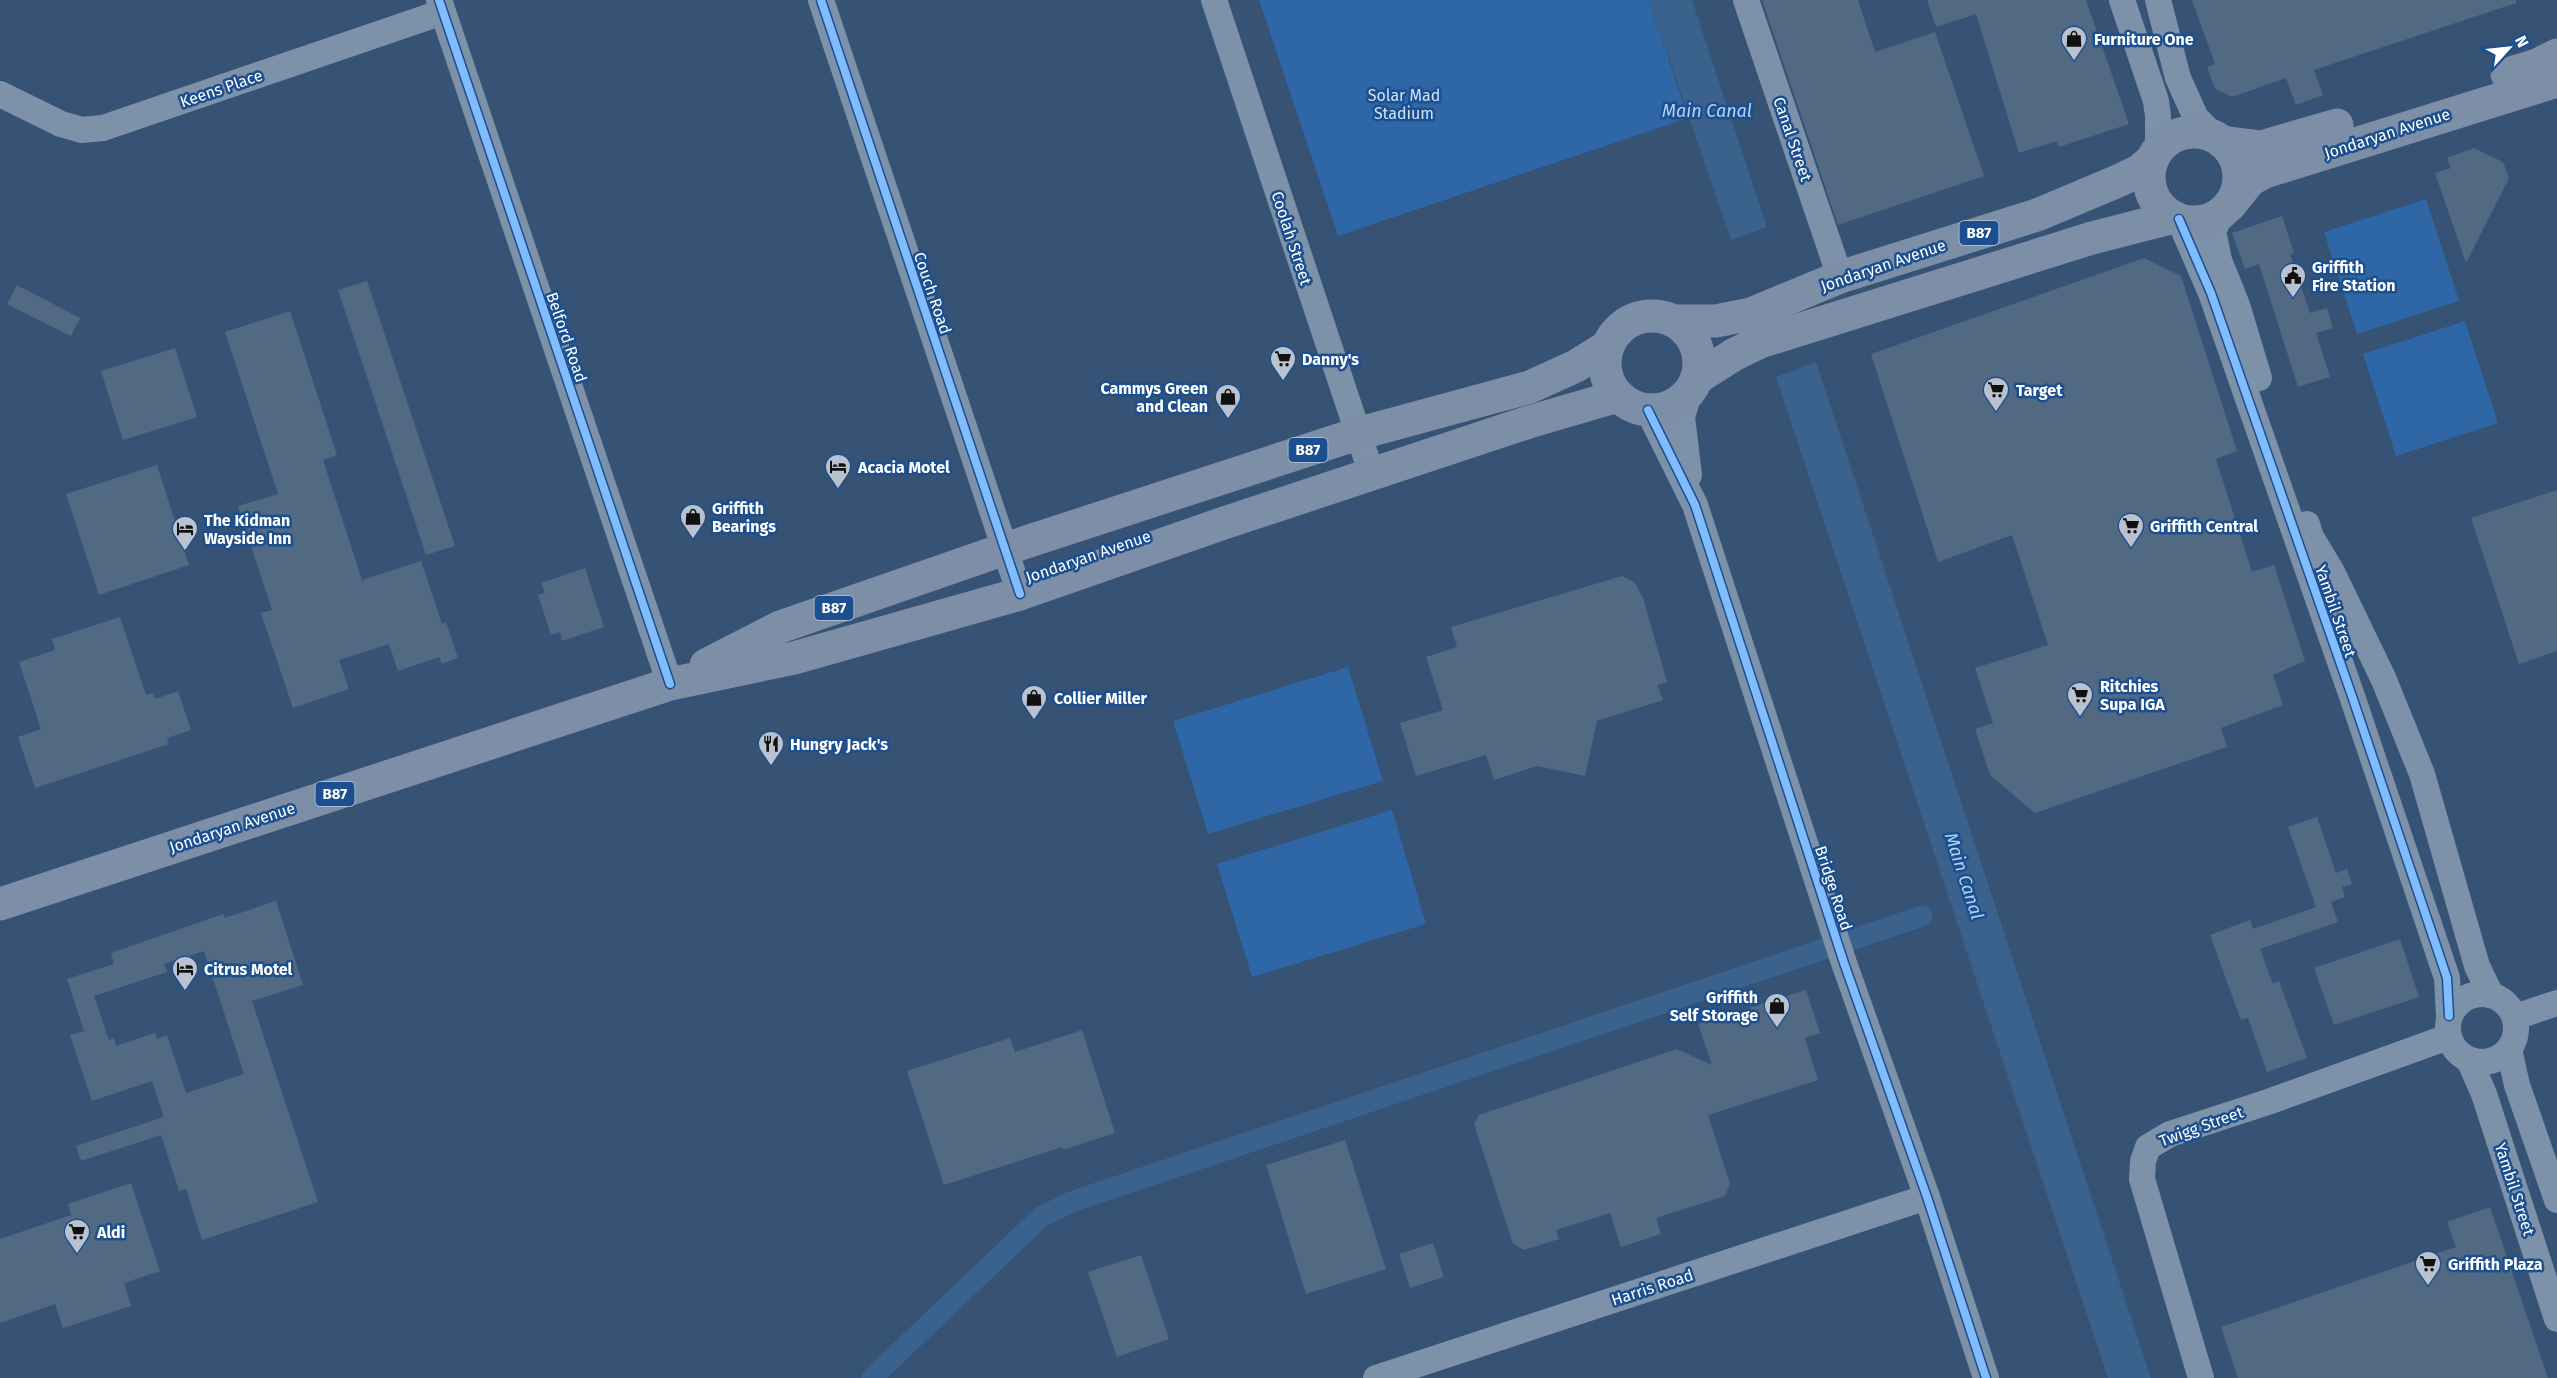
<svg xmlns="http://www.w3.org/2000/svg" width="2557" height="1378" viewBox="0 0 2557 1378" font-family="'Fira Sans',sans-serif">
<rect width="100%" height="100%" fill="#365274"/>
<g fill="#2f66a5">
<polygon points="1259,0 1649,0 1688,118 1338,236"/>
<polygon points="2426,199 2459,301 2357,334 2324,232"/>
<polygon points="2465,321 2498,423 2396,456 2363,354"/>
<polygon points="1348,667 1383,781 1208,834 1173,721"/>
<polygon points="1392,810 1426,924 1252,977 1217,864"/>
</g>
<g fill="#3b618d">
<polygon points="1649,0 1692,0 1767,227 1731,240"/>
<polygon points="1816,362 2151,1378 2108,1378 1776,377"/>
</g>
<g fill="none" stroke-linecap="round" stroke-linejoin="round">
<polyline stroke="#3b618d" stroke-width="21" points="872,1378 1041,1217 1071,1202 1922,916"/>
</g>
<g fill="#526984" fill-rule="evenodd">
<polygon points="1762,0 1858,0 1875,52 1935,32 1984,176 1838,225"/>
<polygon points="1927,0 2086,0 2129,124 2059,147 2057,141 2019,153 1976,14 1936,27"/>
<polygon points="2192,0 2516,0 2516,3 2314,70 2323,95 2296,105 2286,78 2232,97 2215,89 2207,67 2215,64"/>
<polygon points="2474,148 2503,162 2509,178 2466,263 2435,173 2451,168 2447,158"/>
<polygon points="2282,216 2294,253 2290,254 2310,313 2327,308 2333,328 2316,333 2330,377 2298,387 2259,264 2245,269 2232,233"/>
<polygon points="2144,258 2181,276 2237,451 2216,459 2252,572 2274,565 2305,661 2273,675 2283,705 2221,728 2227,747 2035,813 1990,775 1975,729 1993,723 1975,668 2048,645 2012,535 1938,562 1871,354"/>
<polygon points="367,281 455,546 426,555 338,290"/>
<polygon points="17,285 80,318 71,336 7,304"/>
<polygon points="290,311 337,455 323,460 362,580 421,561 442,624 446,622 458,658 442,664 439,657 398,671 389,644 339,660 349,689 293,708 261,613 272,610 238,506 278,494 225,332"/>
<polygon points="175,348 197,417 123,440 101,371"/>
<polygon points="157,465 189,565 99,595 66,494"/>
<polygon points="2557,490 2557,651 2519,664 2471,518"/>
<polygon points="585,568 604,627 562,641 560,632 551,635 538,595 545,593 541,583"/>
<polygon points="1622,576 1635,583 1643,598 1667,682 1657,685 1663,700 1597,721 1585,776 1537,766 1494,780 1486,755 1416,776 1400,723 1443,710 1426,657 1457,647 1451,627"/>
<polygon points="120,617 146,695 153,693 155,699 178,691 191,730 167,738 169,744 35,788 18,737 41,729 19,662 55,650 52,639"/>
<polygon points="2317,817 2336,873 2347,869 2352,884 2342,887 2345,897 2331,902 2338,922 2260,949 2273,984 2279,981 2307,1058 2267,1072 2248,1018 2241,1020 2210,935 2250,920 2253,929 2316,907 2288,827"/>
<path d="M276,901l27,84 -51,16 66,201 -116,38 -16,-51 -7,2 -18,-56 -80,26 -5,-15 88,-29 -12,-36 -60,20 -22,-66 14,-4 -17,-52 47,-15 -3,-11 112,-39 2,4zM204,951l40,123 -58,19 -19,-58 -10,4 -2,-6 -39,13 -2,-8 -5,2 -15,-44 73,-24 -3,-8z"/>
<polygon points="2400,939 2419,997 2334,1025 2314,968"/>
<polygon points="1806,990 1820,1033 1805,1038 1818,1080 1708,1115 1730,1184 1725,1196 1656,1218 1661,1234 1621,1247 1610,1213 1556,1230 1559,1239 1524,1250 1513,1244 1474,1124 1479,1115 1677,1049 1712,1065 1698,1024"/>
<polygon points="1082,1030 1115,1133 1063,1150 1062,1147 944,1185 907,1071 1010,1038 1015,1052"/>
<polygon points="1345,1140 1386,1269 1306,1294 1266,1165"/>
<polygon points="131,1183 160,1271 124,1283 131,1306 63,1328 55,1304 0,1323 0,1239 71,1215 68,1204"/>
<polygon points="2490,1207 2548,1378 2238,1378 2221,1327 2456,1247 2447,1222"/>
<polygon points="1433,1243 1444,1277 1410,1288 1399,1254"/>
<polygon points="1141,1255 1169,1339 1117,1357 1088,1272"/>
</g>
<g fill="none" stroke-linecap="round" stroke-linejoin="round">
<g stroke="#7d92a8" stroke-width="26">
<polyline points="439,0 670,684"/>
<polyline points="821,0 1020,594"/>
<polyline points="1214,0 1372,475"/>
<polyline points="1746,0 1840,277"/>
<polyline points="2122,0 2156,101 2158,116 2158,150"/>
<polyline points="2158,0 2178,78 2196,118 2215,137"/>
<polyline points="0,94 61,124 82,130 103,128 443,12"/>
<polyline points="2223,211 2213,231 2219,260 2237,305 2259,378"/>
<polyline points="2179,219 2211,293 2353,699 2447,978 2449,1016"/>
<polyline points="1648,410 1695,505 1844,963 1927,1197 1986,1378"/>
<polyline points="1689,475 1682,417 1689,393"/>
<polyline points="2307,524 2311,537 2332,572 2384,680 2422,774 2477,966 2491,995"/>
<circle cx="2482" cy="1028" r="34"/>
<polyline points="2515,1017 2557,1003"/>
<polyline points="2509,1049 2517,1085 2557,1200"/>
<polyline points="2469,1060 2484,1094 2557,1319"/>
<polyline points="1376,1378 1927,1197"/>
<polyline points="2201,1378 2142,1179 2143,1161 2148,1147 2170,1134 2268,1102 2448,1037"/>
</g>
<g stroke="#7d8ea7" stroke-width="33">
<polyline points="2507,74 2537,65 2557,55"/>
<circle cx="2194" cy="177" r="45"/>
<polyline points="2222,142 2261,147 2337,125"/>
<polyline points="2230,205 2250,180 2265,172 2557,81"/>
<circle cx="1652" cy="363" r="47"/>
<polyline points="1674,321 1716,321 1751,314 1840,277 2037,215 2118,181 2139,171 2153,159"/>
<polyline points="1697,378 1735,354 1760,342 2092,238 2174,217"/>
<polyline points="706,665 780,627 1005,549 1357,434 1530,387 1576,366 1608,346"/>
<polyline points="0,904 670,684 794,658 1020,594 1227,522 1529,422 1618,396"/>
</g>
<defs>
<g id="cycleway">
<polyline points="439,0 670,684"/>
<polyline points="821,0 1020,594"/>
<polyline points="2179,219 2211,293 2353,699 2447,978 2449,1016"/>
<polyline points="1648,410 1695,505 1844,963 1927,1197 1986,1378"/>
</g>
</defs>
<use href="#cycleway" stroke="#1b4f8f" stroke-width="11"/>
<use href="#cycleway" stroke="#80bcff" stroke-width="8"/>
</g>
<defs>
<symbol id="shop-pin" viewBox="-11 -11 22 30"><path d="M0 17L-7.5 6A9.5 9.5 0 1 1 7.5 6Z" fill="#b9c2ce" stroke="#1b4f8f"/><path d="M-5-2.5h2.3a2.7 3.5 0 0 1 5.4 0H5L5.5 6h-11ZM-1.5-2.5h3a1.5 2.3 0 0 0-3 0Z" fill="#111"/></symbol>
<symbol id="civic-pin" viewBox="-11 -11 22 30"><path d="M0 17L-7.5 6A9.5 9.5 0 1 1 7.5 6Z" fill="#b9c2ce" stroke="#1b4f8f"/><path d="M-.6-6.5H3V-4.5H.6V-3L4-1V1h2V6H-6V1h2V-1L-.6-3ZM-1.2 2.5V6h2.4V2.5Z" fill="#111"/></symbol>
<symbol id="supermarket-pin" viewBox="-11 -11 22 30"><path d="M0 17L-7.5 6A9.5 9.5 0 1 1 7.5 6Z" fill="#b9c2ce" stroke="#1b4f8f"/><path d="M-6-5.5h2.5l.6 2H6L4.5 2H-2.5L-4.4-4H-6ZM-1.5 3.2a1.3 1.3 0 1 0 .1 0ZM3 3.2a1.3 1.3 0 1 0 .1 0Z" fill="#111"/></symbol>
<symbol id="hotel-pin" viewBox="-11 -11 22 30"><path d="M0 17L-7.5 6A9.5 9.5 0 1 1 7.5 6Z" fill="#b9c2ce" stroke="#1b4f8f"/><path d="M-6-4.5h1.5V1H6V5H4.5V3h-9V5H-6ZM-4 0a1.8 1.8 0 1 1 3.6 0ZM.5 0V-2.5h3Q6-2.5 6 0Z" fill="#111"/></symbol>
<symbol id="restaurant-pin" viewBox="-11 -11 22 30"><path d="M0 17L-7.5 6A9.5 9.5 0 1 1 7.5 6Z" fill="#b9c2ce" stroke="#1b4f8f"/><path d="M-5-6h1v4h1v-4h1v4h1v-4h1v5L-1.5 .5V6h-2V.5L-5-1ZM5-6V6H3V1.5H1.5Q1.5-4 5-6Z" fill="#111"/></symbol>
</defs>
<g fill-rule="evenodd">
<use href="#shop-pin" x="2059" y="24" width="30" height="40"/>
<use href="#civic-pin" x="2278" y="261" width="30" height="40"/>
<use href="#supermarket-pin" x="1268" y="344" width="30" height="40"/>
<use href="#supermarket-pin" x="1981" y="375" width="30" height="40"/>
<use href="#shop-pin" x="1213" y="382" width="30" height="40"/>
<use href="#hotel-pin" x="823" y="452" width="30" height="40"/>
<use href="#shop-pin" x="678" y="502" width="30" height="40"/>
<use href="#supermarket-pin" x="2116" y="511" width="30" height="40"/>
<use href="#hotel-pin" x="170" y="514" width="30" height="40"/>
<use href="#supermarket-pin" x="2065" y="680" width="30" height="40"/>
<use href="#shop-pin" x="1019" y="683" width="30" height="40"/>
<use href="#restaurant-pin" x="756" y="729" width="30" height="40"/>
<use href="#hotel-pin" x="170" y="954" width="30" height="40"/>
<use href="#shop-pin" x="1762" y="991" width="30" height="40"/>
<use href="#supermarket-pin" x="62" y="1217" width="30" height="40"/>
<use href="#supermarket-pin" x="2413" y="1249" width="30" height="40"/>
</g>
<g text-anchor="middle" stroke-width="5" stroke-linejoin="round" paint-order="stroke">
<g fill="#1b4f8f" stroke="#bbcadd" stroke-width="1.5">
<rect x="1959.5" y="221" width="39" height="24" rx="4.5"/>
<rect x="1288.5" y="438" width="39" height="24" rx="4.5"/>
<rect x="814.5" y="596" width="39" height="24" rx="4.5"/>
<rect x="315.5" y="782" width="39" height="24" rx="4.5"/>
</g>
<g font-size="15" font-weight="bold" fill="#fff">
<text x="1979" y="238">B87</text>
<text x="1308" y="455">B87</text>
<text x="834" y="613">B87</text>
<text x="335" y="799">B87</text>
</g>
<g font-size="16" font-weight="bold" fill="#fff" stroke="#1b4f8f" text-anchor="start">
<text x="2094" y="45">Furniture One</text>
<text x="2312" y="273">Griffith<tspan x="2312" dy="18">Fire Station</tspan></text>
<text x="1302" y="365">Danny's</text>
<text x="1208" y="394" text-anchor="end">Cammys Green<tspan x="1208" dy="18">and Clean</tspan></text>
<text x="2016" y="396">Target</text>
<text x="858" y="473">Acacia Motel</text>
<text x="712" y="514">Griffith<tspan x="712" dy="18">Bearings</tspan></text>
<text x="204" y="526">The Kidman<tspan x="204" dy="18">Wayside Inn</tspan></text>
<text x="2150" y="532">Griffith Central</text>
<text x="2100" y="692">Ritchies<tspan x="2100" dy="18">Supa IGA</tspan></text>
<text x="1054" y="704">Collier Miller</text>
<text x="790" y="750">Hungry Jack's</text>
<text x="204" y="975">Citrus Motel</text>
<text x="1758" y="1003" text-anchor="end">Griffith<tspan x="1758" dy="18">Self Storage</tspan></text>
<text x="97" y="1238">Aldi</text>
<text x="2448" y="1270">Griffith Plaza</text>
</g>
<g font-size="16" fill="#fff" stroke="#1b4f8f">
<text transform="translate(221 88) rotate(-19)" y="6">Keens Place</text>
<text transform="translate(2387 133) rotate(-18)" y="6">Jondaryan Avenue</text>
<text transform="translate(1793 139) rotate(71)" y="6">Canal Street</text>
<text transform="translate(1292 238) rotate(72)" y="6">Coolah Street</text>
<text transform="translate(1883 265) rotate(-19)" y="6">Jondaryan Avenue</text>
<text transform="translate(933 293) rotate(71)" y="6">Couch Road</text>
<text transform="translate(567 337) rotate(71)" y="6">Belford Road</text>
<text transform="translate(1088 556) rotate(-19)" y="6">Jondaryan Avenue</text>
<text transform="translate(2336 611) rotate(71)" y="6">Yambil Street</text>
<text transform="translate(232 827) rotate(-18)" y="6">Jondaryan Avenue</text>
<text transform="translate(1834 888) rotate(72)" y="6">Bridge Road</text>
<text transform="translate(2201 1126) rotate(-20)" y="6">Twigg Street</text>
<text transform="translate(2515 1189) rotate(72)" y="6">Yambil Street</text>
<text transform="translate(1652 1287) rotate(-18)" y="6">Harris Road</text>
</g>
<g font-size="16" fill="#cfe3fa" stroke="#1b4f8f">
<text x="1404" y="101">Solar Mad<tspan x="1404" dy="18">Stadium</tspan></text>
</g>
<g font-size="18" font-style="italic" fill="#b5d3f5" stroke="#1b4f8f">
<text x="1707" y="117">Main Canal</text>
<text transform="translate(1964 876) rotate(72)" y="6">Main Canal</text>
</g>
</g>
<g transform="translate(2509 48) rotate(63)" stroke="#1b4f8f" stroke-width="4.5" paint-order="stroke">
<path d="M0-4.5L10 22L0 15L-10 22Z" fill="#ffffff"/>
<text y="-9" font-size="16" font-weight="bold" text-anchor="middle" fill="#ffffff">N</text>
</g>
</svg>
